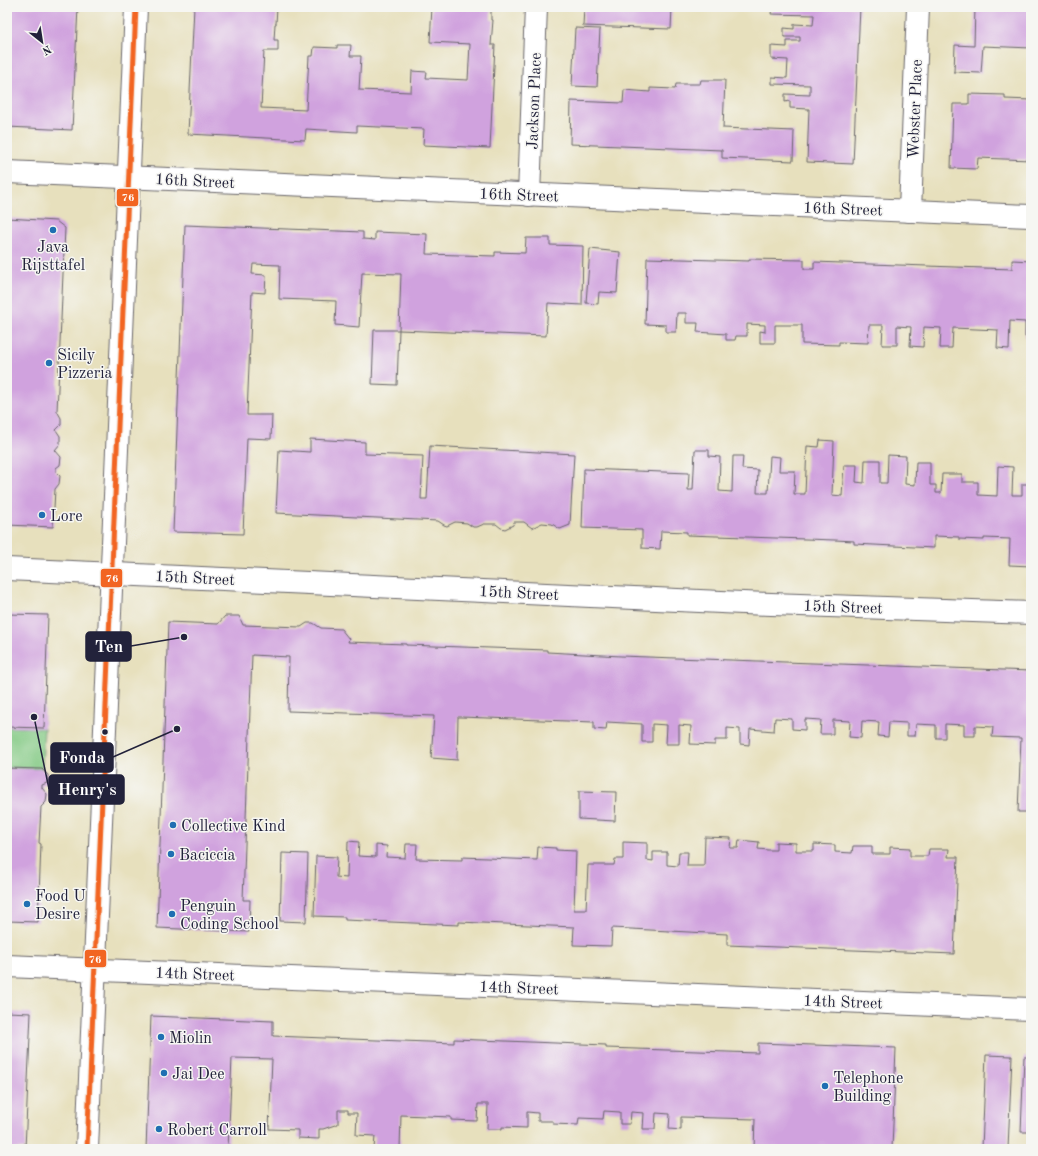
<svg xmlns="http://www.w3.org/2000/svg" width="1038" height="1156" viewBox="0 0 1038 1156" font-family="'Old Standard TT',serif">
<rect width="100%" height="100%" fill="#f6f6f2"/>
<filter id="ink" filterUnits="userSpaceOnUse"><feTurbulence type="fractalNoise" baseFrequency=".025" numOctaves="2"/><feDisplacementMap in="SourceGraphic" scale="8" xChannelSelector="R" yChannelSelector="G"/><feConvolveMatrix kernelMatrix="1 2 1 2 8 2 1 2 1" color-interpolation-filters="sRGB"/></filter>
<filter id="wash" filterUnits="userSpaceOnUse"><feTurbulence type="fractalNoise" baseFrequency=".012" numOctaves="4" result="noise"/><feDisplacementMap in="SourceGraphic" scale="16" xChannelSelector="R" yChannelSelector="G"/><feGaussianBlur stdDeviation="0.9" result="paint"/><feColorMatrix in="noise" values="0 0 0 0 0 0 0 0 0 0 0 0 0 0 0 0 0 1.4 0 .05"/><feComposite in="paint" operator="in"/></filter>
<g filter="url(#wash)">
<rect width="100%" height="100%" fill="#e7e0bd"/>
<polygon fill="#84ca85" stroke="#537660" points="7,727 44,728 42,769 7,768"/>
<g id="blocks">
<g fill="#d0a2de">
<polygon points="7,7 78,7 72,130 7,127"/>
<polygon points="194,7 277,7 276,24 275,24 274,40 278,40 278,51 264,51 261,108 306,110 309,56 313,56 314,47 337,48 337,45 351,45 350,56 361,56 359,90 411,92 412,71 427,72 426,78 468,80 470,44 430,42 432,7 491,7 491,20 493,20 491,45 495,45 490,148 423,145 424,129 357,126 357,132 306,129 305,140 188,134"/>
<polygon points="584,7 672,7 671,29 583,26"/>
<polygon points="772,7 860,7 853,164 807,162 809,109 790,108 790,101 785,102 785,94 810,95 810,85 772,84 772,77 787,78 788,60 771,59 771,46 787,47 787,41 800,41 800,37 784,37 784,28 794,29 794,24 813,25 814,15 771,14"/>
<polygon points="975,7 1031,7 1031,48 983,46 981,73 954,72 955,45 974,46"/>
<polygon points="575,28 600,29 597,87 572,86"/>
<polygon points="701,80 725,80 723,128 794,131 793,161 722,158 722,150 570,144 571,101 623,103 624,90 650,92 650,88 675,89 676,84 700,84"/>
<polygon points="969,94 1005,95 1005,99 1031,100 1031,160 978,158 977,169 951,168 953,104 969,104"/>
<polygon points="7,218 56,221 65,228 57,411 61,418 61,425 56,430 60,436 60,444 55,450 61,457 60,465 56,468 56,472 60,476 59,484 55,489 53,527 7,525"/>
<polygon points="185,225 363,232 363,239 375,240 375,232 427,234 426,254 495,256 495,252 525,253 526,238 550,238 550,245 583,246 582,305 548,303 546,336 399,330 401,274 362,273 359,327 335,325 336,301 279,299 280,265 253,264 252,274 266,275 265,293 252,292 247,415 272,415 271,439 247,438 243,534 173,532"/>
<polygon points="590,249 620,252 617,293 599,292 598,304 586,303"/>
<polygon points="647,258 749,261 749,259 804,260 804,269 814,269 814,262 1012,269 1012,260 1031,261 1031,338 1025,337 1025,322 1010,321 1009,349 997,348 998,330 953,328 952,348 940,348 941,328 924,327 923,347 910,346 911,327 897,326 897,345 882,345 883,325 869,325 868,343 839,342 839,345 802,344 802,325 775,325 775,343 760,343 760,331 765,332 765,325 747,324 747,336 736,336 735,340 726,340 726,334 697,332 698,323 686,323 686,313 677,313 676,332 666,332 666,325 645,324"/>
<polygon points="374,330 399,330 397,385 372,384"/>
<polygon points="310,439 365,442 365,454 423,456 421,499 427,499 430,446 574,454 570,525 560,529 552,524 542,523 532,528 524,522 514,522 513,525 505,529 501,528 496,524 484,524 477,527 473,527 467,523 455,522 447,526 444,525 438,521 276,513 279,450 310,452"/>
<polygon points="820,440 834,441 832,495 842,496 844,465 857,465 856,482 864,483 865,460 880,460 880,483 887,483 888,455 906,456 905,484 915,485 916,462 930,462 930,485 936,485 936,493 941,493 942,474 962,474 962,482 978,482 978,495 997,496 998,466 1013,467 1012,495 1022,495 1022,484 1031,484 1031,566 1009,565 1010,539 984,538 984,540 959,539 959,537 934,536 934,548 854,544 854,541 835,540 687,535 687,532 661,531 660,549 642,548 642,530 582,528 584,469 689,473 688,490 693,490 695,450 709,450 709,456 720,457 719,491 732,492 733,456 743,456 742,469 758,470 757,493 768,493 770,456 780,457 779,471 795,471 794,494 805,494 807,446 819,447"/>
<polygon points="7,614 48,615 44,728 7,727"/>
<polygon points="225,616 239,616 243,625 301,627 307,623 313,623 321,628 341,629 349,639 348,642 406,644 406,645 547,650 547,652 621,656 1031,671 1031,812 1018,812 1021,738 992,737 993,727 975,726 975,736 964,736 964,725 945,724 945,738 936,738 936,725 916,724 915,736 907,736 907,723 889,722 888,737 878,736 879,722 862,721 861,738 849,737 850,721 833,720 833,734 820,734 821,720 805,719 805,730 792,729 792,719 775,718 774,731 750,729 749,745 740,744 740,729 727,728 727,740 715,740 715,745 690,744 691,726 679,725 679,744 666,744 667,725 652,724 652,742 642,742 642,724 607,722 606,730 594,729 594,722 461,717 458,717 457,760 431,758 434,716 288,711 289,657 252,655 243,900 250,900 249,932 157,928 168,622 218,624"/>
<polygon points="7,768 42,769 48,775 47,783 42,785 42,788 47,794 46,802 41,807 39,843 41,844 38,922 7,921"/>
<polygon points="579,791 616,792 615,821 579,819"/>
<polygon points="705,837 731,838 730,848 738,848 739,840 759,842 758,849 768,850 776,850 776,842 796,843 796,851 814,851 814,844 835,845 835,852 852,853 853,846 872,846 872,854 890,854 890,847 910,848 910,856 928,856 929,849 949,849 948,857 958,857 954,954 727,945 727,934 612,928 611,946 573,945 574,927 459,922 459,925 345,920 345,917 314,916 316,856 337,857 336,877 347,878 348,841 359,842 358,856 376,857 376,845 387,846 386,857 405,858 406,844 417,844 416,859 462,860 462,857 537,860 538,847 556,848 556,850 576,851 574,910 586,910 588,865 614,865 615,859 623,859 623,842 647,843 647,860 653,861 653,852 667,852 667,865 678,866 679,852 688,852 687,866 704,866"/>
<polygon points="282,853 308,854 306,922 280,921"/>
<polygon points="7,1012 31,1013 25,1149 7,1149"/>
<polygon points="151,1016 273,1021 273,1036 454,1043 454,1039 606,1045 606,1048 758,1053 758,1043 896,1048 892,1149 754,1149 755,1119 681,1117 681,1130 669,1129 670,1114 656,1113 655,1129 643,1129 644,1113 631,1112 630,1124 620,1124 620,1112 604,1111 603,1119 579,1118 578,1125 553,1124 553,1121 538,1121 538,1113 527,1112 527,1128 502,1127 502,1129 487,1129 488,1104 478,1104 477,1121 451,1120 451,1117 401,1115 400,1149 374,1149 375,1136 356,1135 357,1113 348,1113 348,1110 338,1110 338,1124 323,1129 319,1129 319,1139 298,1138 298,1130 269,1129 272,1059 232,1058 228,1149 146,1149"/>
<polygon points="986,1055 1012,1056 1008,1149 982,1148"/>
<polygon points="1024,1057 1031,1057 1031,1132 1021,1132"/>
</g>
</g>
</g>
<g filter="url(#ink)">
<use href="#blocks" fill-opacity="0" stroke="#676468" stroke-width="1"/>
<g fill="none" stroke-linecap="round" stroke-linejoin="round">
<defs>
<g id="minor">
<polyline points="7,172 1031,216"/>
<polyline points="529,195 536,7"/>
<polyline points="910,211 918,7"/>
<polyline points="7,569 743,603 1031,613"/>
<polyline points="7,966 1031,1009"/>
<polyline points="87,1149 136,7"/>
</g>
</defs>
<use href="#minor" stroke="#676468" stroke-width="24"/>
<use href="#minor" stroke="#fff" stroke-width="22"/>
<defs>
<polyline id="bus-1" points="87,1149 136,7"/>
</defs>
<use href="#bus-1" stroke="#f6f6f2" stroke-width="8"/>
<use href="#bus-1" stroke="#f26522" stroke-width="5"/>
</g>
</g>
<g fill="#1f6fb2" stroke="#f6f6f2" stroke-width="1.5">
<circle cx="53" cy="230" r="4"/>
<circle cx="49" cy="363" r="4"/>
<circle cx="42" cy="515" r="4"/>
<circle cx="173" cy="825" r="4"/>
<circle cx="171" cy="854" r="4"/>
<circle cx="27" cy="904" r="4"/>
<circle cx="172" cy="914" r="4"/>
<circle cx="161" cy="1037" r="4"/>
<circle cx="164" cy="1073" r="4"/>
<circle cx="825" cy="1086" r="4"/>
<circle cx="159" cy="1129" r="4"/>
</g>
<circle fill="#22223b" stroke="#f6f6f2" stroke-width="1.5" cx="105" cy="732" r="3.5"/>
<g text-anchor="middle" stroke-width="3" stroke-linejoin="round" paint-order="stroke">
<g font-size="16" fill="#22223b" stroke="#f6f6f2">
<text transform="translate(533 101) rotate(-88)" y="6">Jackson Place</text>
<text transform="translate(914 109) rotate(-88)" y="6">Webster Place</text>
<text transform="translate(195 180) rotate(3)" y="6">16th Street</text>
<text transform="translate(519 194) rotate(2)" y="6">16th Street</text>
<text transform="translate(843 208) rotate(2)" y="6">16th Street</text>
<text transform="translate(195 577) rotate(3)" y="6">15th Street</text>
<text transform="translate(519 592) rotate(3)" y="6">15th Street</text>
<text transform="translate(843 606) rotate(2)" y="6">15th Street</text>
<text transform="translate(195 973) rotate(2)" y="6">14th Street</text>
<text transform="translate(519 987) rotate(2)" y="6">14th Street</text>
<text transform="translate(843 1001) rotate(2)" y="6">14th Street</text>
</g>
<g font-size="16" fill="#22223b" stroke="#f6f6f2" text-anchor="start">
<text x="53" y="252" text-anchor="middle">Java<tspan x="53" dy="18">Rijsttafel</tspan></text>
<text x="57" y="360">Sicily<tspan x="57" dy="18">Pizzeria</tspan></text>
<text x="50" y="521">Lore</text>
<text x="181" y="831">Collective Kind</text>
<text x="179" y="860">Baciccia</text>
<text x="35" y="901">Food U<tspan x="35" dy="18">Desire</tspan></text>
<text x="180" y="911">Penguin<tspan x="180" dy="18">Coding School</tspan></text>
<text x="169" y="1043">Miolin</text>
<text x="172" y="1079">Jai Dee</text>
<text x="833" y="1083">Telephone<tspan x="833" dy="18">Building</tspan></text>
<text x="167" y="1135">Robert Carroll</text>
</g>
</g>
<path fill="none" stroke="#22223b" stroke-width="1.5" d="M184 637L131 646M177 729L113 757M34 717L49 789"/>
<g fill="#22223b" stroke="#f6f6f2" stroke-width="1.5">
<circle cx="184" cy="637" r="4"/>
<circle cx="177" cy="729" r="4"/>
<circle cx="34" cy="717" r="4"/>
</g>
<g fill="#22223b" stroke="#22223b" stroke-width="1.5">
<rect x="86" y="632" width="45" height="29" rx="4"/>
<rect x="51" y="743" width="62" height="29" rx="4"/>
<rect x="49" y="775" width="75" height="29" rx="4"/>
</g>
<g font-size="17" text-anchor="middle" font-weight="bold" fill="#fff">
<text x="109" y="652">Ten</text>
<text x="82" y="763">Fonda</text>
<text x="87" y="795">Henry's</text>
</g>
<g stroke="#f6f6f2" stroke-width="1.5">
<rect x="116" y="188" width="23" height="19" rx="4" fill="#f26522"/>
<rect x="100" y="568" width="23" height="20" rx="4" fill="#f26522"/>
<rect x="84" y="949" width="23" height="19" rx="4" fill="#f26522"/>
</g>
<g font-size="11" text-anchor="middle" font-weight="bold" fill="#fff">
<text x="128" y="201">76</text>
<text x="112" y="582">76</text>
<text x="95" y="963">76</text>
</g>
<rect width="1038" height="1156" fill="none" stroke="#f6f6f2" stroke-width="24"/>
<g transform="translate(42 42) rotate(150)" stroke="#f6f6f2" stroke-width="3" paint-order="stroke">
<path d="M0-3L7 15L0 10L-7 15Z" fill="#22223b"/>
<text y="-6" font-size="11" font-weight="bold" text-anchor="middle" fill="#22223b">N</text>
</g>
</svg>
